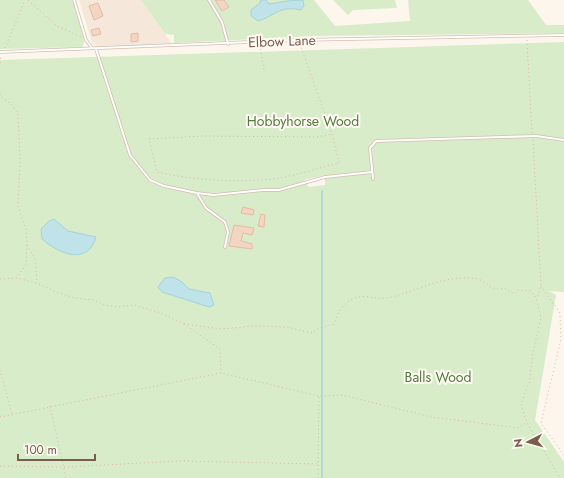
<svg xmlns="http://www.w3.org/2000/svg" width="564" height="478" viewBox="0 0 564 478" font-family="Jost,sans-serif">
<rect width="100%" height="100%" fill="#fdf6ec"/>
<polygon fill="#f5e8da" points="79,0 141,0 172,44 97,47 92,43"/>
<g fill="#d8ecc9" fill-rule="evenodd">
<path d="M0,0h72c5,13 18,34 10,47l-82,2z"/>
<polygon points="141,0 314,0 335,26 410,21 408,0 528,0 546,25 564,25 564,33 314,36 174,43 174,35 165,34"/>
<polygon points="333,0 395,0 397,8 353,10 348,15"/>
<path d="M564,42v250l-15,-1 7,4 -21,125 29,42v16h-564v-418zM325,175v10l-16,2 -5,-7z"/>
</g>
<g fill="#bfe3e8" stroke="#a5d3da">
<path d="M261,0h5l3,4c12,-2 21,-4 34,-4l1,6 -3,4c-22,-5 -26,6 -43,11l-7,-5v-6l9,-7z"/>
<path d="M54,219l14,12 28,6c-8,29 -37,17 -54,2l-1,-10 8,-8z"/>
<polygon points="173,277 182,282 189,289 210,293 214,305 209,307 162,292 158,287 165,278"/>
</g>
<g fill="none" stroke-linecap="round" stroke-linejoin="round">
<polyline stroke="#a5d3da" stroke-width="1.5" points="322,191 322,478"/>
</g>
<g fill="#f3d5c3" stroke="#e6bba3">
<polygon points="215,0 224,0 229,7 222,11"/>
<polygon points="98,3 103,16 94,20 89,6"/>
<polygon points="99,28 101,34 93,36 91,30"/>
<polygon points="138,33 138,41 131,42 131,34"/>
<polygon points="243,207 254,210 253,215 241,213"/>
<polygon points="261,214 265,215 264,227 258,226"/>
<polygon points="234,225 254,228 252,235 243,233 241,241 252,244 252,249 229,246"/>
</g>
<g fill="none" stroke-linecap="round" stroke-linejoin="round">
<defs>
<g id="lane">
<polyline points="74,0 86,40 92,48"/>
<polyline points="209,0 222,22 228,44"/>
<polyline points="96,49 130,155 150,180 164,186 197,193 214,195 263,190 279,190 325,177 372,172"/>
<polyline points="0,52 297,40 564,35"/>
<polyline points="373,179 370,148 376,141 536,136 564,140"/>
<polyline points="197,193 206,208 225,222 228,232 225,247"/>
</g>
</defs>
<use href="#lane" stroke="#d1beb0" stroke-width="3.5"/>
<g stroke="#d9b8a5" stroke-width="1" stroke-dasharray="1 3" stroke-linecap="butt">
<polyline points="28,0 57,26 81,37"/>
<polyline points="527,40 532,133"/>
<path d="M300,44l32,90 7,29c-21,5 -44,13 -66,16 -38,4 -79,1 -116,-7l-8,-33 52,-3 115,1 16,-3"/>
<polyline points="260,45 264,70"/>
<polyline points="5,48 25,0"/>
<polyline points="0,63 1,56"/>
<polyline points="0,94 1,97 12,105 18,113 20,161 18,207 26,229 27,245 26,265 17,277"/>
<polyline points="533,140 541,286 537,298"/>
<polyline points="27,245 35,259 37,282"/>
<polyline points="0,279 17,278 37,283 56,292 75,298 93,300 105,305 117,307 134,305 161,313 184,324 220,349 221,373"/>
<polyline points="541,286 560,313 561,339 541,423 564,455"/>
<path d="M184,324l37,5 33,-3 32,1 26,6 7,-5 15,-4c3,-9 6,-17 15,-23 14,-9 24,-1 38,-3 30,-6 58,-25 90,-19 11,2 14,14 27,9l10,6 3,-4 14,1 5,7 5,19 -8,36 -4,30 -8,21 6,19 33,55"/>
<polyline points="0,370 12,414"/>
<polyline points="50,406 66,478"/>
<polyline points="0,417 221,373 319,396 342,395 431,417 518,428 526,423"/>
<polyline points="0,466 64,467 182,461 318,464"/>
<polyline points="318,478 319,396"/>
</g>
<use href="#lane" stroke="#fff" stroke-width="2"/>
</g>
<g text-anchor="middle" stroke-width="4" stroke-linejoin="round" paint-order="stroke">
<g font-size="14" fill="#7a5c4d" stroke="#fffaf3">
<text transform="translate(282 41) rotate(-2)" y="5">Elbow Lane</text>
</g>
<g font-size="14" fill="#537a41" stroke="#fffaf3">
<text x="303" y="126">Hobbyhorse Wood</text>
<text x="438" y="382">Balls Wood</text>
</g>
</g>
<g transform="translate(528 442) rotate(264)" stroke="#fffaf3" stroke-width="3" paint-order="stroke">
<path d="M0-3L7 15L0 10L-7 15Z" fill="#7a5c4d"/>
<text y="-6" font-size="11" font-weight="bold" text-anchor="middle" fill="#7a5c4d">N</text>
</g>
<path d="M18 454v6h77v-6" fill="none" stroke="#7a5c4d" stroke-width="2"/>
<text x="24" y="454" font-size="12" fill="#7a5c4d" stroke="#fffaf3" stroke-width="3" paint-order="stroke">100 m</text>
</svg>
